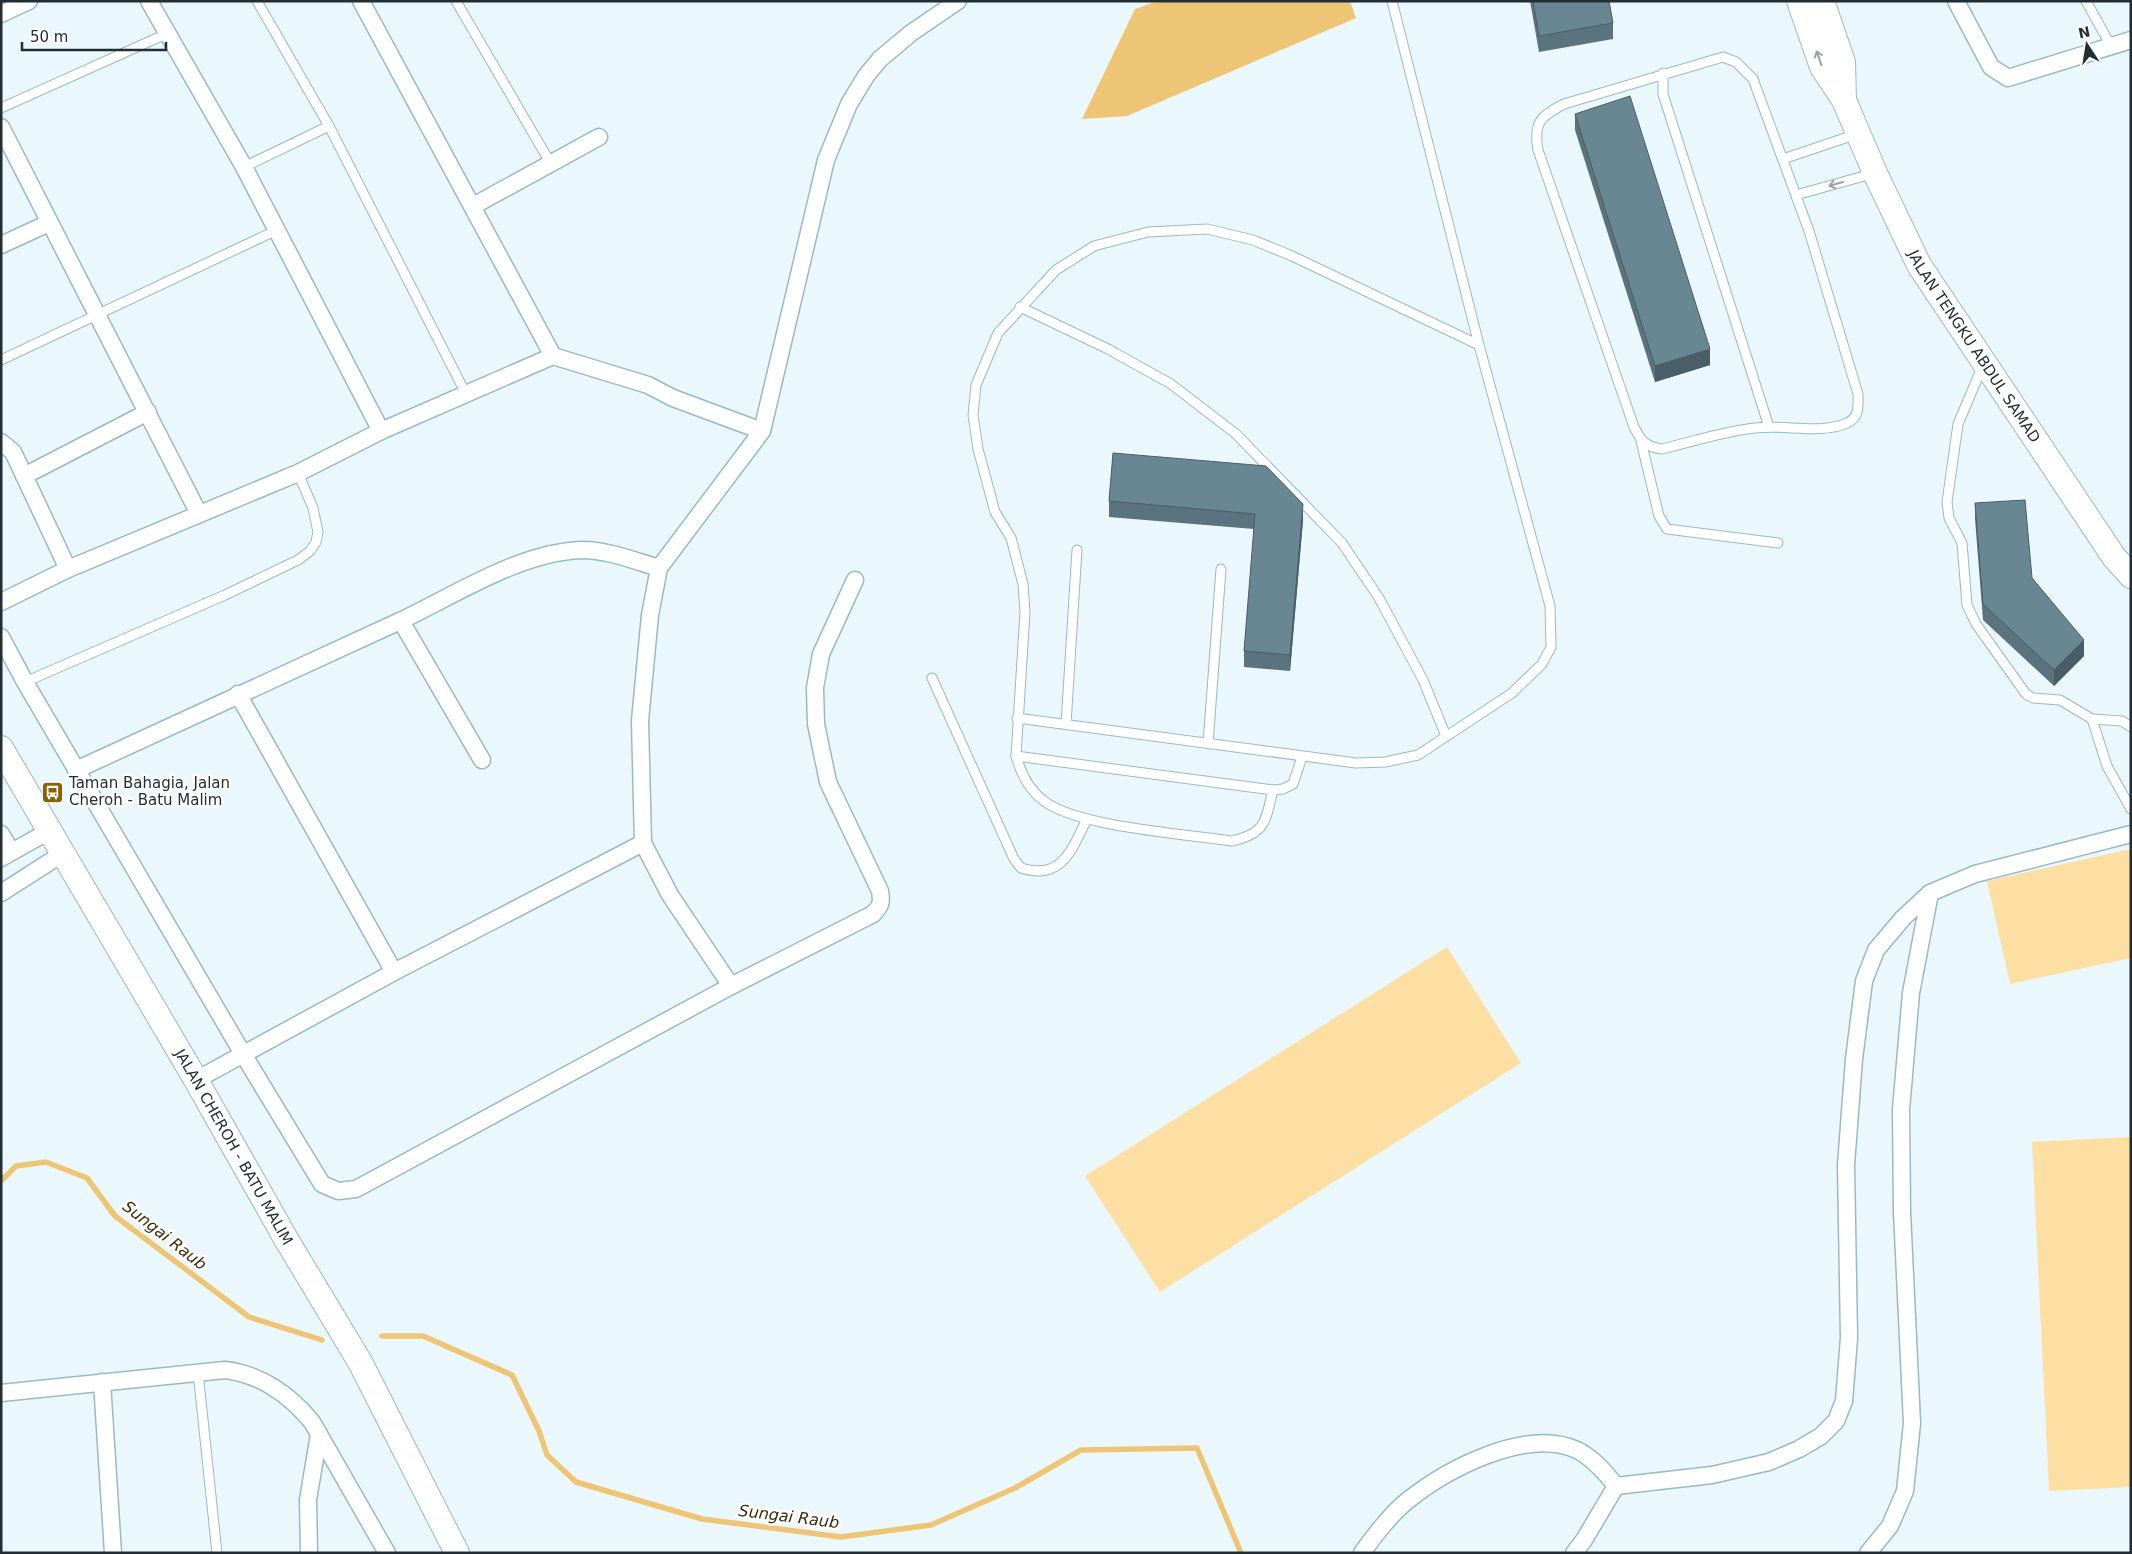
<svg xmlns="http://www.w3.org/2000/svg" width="2132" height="1554" viewBox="0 0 2132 1554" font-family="'DejaVu Sans',sans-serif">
<rect width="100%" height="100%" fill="#eaf7fd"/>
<g fill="#fddea3">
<polygon points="2131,849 2131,958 2010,984 1987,881"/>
<polygon points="1447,947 1521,1063 1160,1292 1085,1176"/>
<polygon points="2131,1137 2131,1487 2049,1491 2032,1142"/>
</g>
<polygon fill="#eec574" points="1158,1 1350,1 1356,18 1127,116 1082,119 1135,9"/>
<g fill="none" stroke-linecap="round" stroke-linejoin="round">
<g stroke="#eec574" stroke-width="5.5">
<polyline points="1,1181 16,1166 46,1162 87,1178 115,1216 249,1317 322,1340"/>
<polyline points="382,1336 423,1336 512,1375 539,1431 547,1455 576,1482 702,1519 841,1537 931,1525 1015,1488 1081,1450 1197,1448 1241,1553"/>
</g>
<defs>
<g id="lane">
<polyline points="257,1 329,126 466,394"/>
<polyline points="456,1 551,164"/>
<polyline points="2086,1 2111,46"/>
<path d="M1723,57l13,5 17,17 56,152 49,163c0,12 2,23 -11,29 -28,12 -62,1 -92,5 -31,3 -63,14 -93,21 -16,-2 -21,-8 -28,-22l-96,-277c-5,-28 3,-34 26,-46z"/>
<polyline points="1663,73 1663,94 1769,427"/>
<polyline points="1,108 166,34"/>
<polyline points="1783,159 1857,134"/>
<polyline points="244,167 329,126"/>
<polyline points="1796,195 1875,173"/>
<polyline points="1020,307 1108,349 1171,384 1236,434 1342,543 1379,598 1423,680 1446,736"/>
<polyline points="1,360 277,230"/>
<polyline points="1983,365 1958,424 1947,502 1949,518 1962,543 1967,605 1976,624 2026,694 2033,698 2060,700 2092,719 2122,721 2131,727"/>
<polyline points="1641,441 1659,516 1667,529 1778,543"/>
<path d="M932,678l82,181 7,9c41,13 51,-19 66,-49"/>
<polyline points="25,682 225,595 298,560 310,551 316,542 318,532 313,508 298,473"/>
<polyline points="1017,718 1356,763 1385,762 1418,755 1512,693 1542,664 1551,647 1550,606 1479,345 1392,1"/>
<polyline points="2092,719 2107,766 2131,809"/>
<polyline points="1066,724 1077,550"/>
<polyline points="1208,744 1221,569"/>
<polyline points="1016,756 1273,790 1283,789 1293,784 1302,757"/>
<path d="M1273,790c-8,31 -6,43 -41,51 -46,-7 -154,-14 -188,-40 -15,-11 -23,-27 -28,-45l9,-144 -2,-28 -12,-46 -16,-26 -17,-63 -5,-34 3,-30 22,-52 58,-63 38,-24 54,-14 59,-3 46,11 39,16 187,89"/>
<polyline points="198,1372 217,1553"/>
</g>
<g id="street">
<polyline points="149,1 244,167 381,431"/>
<polyline points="361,1 553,356"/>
<polyline points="1956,1 1991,67 2008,78 2131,40"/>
<polyline points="1,14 29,1"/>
<polyline points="1,127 199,514"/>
<polyline points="473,206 599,137"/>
<polyline points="1,245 49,223"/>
<polyline points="1,442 13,452 68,569"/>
<polyline points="24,476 148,412"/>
<polyline points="1,602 68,569 298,473 381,431 553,356 648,385 673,398 762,431"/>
<polyline points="401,621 482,760"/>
<path d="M1,637l24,45 218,372 79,130 16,7 18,-2 375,-203 142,-72c8,-8 9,-12 7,-23l-52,-109 -12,-58 -1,-36 6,-34 34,-74"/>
<polyline points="238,694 394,972"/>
<path d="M76,770c108,-50 216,-99 324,-149 55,-26 120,-69 182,-71 26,0 53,11 77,18"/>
<polyline points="1,834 11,851"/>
<polyline points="1,858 49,831"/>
<polyline points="1,893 62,854"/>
<polyline points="731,986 670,895 643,843 640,721 650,615 659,568 762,431 826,160 849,104 866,76 880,59 911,33 958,1"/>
<polyline points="196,1080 394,972 643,843"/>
<polyline points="102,1382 113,1553"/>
<path d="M1,1393l224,-23c35,4 65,25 87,52l75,131"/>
<polyline points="1616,1486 1712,1475 1769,1462 1799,1449 1821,1436 1836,1421 1844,1401 1849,1338 1846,1165 1854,1059 1864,981 1876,950 1903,918 1930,893 1975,874 2131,834"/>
<polyline points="309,1553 308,1500 319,1434"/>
<path d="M1362,1553c11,-16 30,-40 45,-52 40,-32 119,-74 170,-51 16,8 28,22 39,36"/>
<polyline points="1574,1553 1584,1540 1616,1486"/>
<polyline points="1868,1553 1890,1526 1905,1491 1912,1423 1902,1212 1901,1110 1911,993 1930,893"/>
</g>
<g id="secondary">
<path id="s1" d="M1799,1l23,66 22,33 31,73 44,92 195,292 17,19"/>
<polyline points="1822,1 1843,62 1844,100"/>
<path id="s2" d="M1,748l195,332 90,159 74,123 97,191"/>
</g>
</defs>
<use href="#lane" stroke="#9ab9c7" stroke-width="11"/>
<use href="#street" stroke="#9ab9c7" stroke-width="19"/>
<use href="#secondary" stroke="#9ab9c7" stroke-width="26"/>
<use href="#lane" stroke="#fff" stroke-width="9"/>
<use href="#street" stroke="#fff" stroke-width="16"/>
<use href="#secondary" stroke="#fff" stroke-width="24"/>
</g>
<g fill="#5a737e">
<polygon points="1530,1 1609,1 1613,23 1613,39 1539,52"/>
<polygon points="1575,114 1710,365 1655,382 1575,130"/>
<polygon points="1113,453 1303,520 1290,671 1244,667 1244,651 1254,529 1109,517 1109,501"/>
<polygon points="1975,503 2032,578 2084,656 2054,686 1983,620 1975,519"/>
</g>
<g fill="#4a5e67">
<polygon points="1710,349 1710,365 1655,382 1655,366"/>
<polygon points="1303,504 1303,520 1290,671 1290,655"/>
<polygon points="2084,640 2084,656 2054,686 2054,670"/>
</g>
<g fill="#698693" stroke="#4a5e67">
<polygon points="1533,1 1609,1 1613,23 1539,36"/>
<polygon points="1630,96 1710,349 1655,366 1575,114"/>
<polygon points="1113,453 1266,466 1303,504 1290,655 1244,651 1255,514 1109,501"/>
<polygon points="2025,500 2032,578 2084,640 2054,670 1983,604 1975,503"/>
</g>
<defs><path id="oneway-shaft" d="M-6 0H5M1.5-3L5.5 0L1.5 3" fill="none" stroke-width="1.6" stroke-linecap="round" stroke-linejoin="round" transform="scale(1.25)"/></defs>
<g stroke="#9ca1a3">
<use href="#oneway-shaft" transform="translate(1819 58) rotate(-109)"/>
<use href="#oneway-shaft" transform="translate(1836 184) rotate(165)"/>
</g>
<defs>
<symbol id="bus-square" viewBox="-11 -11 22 22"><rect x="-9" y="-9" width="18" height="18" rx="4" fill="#886300" stroke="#fff"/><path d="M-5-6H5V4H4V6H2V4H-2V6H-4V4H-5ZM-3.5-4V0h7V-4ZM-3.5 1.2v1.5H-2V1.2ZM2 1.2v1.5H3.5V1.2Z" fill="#fff"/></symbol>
</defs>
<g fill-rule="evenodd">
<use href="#bus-square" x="40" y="780" width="25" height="25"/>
</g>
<g text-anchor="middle" stroke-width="5" stroke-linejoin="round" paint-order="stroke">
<g font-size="15" fill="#222e33" stroke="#fff">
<text dy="5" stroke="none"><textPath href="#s1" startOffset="389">JALAN TENGKU ABDUL SAMAD</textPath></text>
<text dy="5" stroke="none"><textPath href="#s2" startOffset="462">JALAN CHEROH - BATU MALIM</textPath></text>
</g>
<g font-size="15" fill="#222e33" stroke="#fff" text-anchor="start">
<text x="69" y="788">Taman Bahagia, Jalan<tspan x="69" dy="17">Cheroh - Batu Malim</tspan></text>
</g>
<g font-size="16" font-style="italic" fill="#3d2d08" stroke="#fff">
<text transform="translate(165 1235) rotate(38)" y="6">Sungai Raub</text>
<text transform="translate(789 1516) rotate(7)" y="6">Sungai Raub</text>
</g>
</g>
<rect width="2132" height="1554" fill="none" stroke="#222e33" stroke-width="5"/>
<g transform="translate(2087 45) rotate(348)" stroke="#ffffff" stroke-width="4" paint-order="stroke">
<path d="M0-4L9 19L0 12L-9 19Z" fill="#222e33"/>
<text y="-8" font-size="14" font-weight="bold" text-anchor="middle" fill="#222e33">N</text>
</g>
<path d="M22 42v8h144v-8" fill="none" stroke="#222e33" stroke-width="2.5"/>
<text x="30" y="42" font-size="15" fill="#222e33" stroke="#ffffff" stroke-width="4" paint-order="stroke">50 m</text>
</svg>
